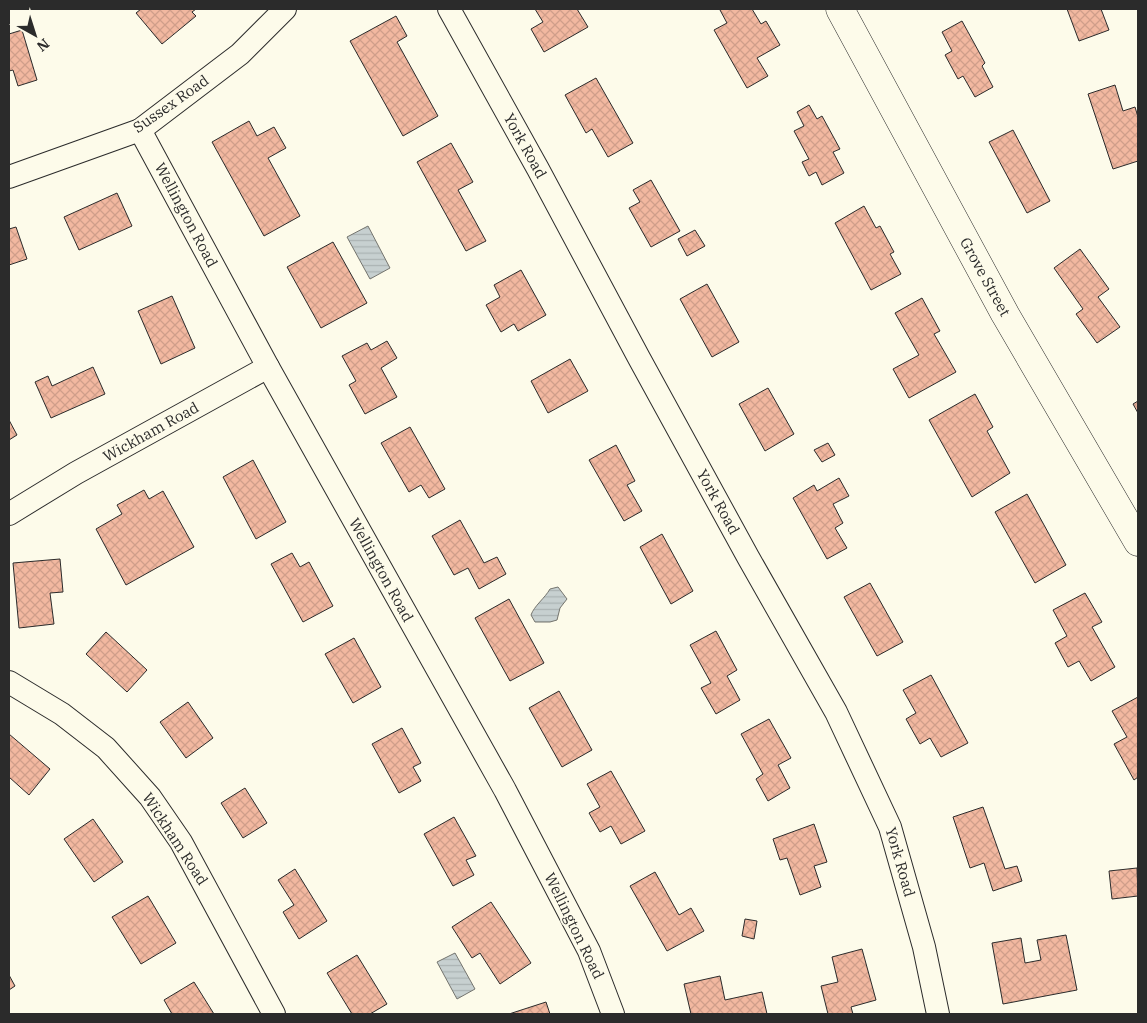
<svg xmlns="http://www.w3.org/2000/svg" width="1147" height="1023" viewBox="0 0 1147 1023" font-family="'IBM Plex Serif',serif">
<defs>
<pattern id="water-rules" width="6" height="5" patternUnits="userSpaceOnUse" patternTransform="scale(1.25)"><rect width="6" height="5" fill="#c7d0d0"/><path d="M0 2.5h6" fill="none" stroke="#abb3b3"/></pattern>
<pattern id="building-cross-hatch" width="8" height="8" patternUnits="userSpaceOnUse" patternTransform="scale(1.25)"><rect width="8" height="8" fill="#f2b8a0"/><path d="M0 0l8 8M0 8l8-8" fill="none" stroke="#d09e8a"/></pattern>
</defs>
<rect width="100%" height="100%" fill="#fdfbea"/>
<g fill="url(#water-rules)" stroke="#74746e">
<polygon points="368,226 390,268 370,279 347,237"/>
<path d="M558,587l9,12 -7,9 -3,12 -7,2h-15l-4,-7c3,-9 14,-17 19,-26z"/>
<polygon points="455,953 475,989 457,999 437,962"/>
</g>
<g fill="url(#building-cross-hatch)" stroke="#2b2b2b">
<polygon points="141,9 196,9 192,12 196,16 162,44 136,13"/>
<polygon points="535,9 577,9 588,27 544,52 531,29 543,22"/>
<polygon points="722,9 752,9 761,24 766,21 780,45 757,58 768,76 747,88 714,30 727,23 720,10"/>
<polygon points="1067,9 1101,9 1109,30 1079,41"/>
<polygon points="396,16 407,36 397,42 438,116 403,136 350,41"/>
<polygon points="962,21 985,63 982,66 993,87 975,97 963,76 958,79 945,55 952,51 942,32"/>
<polygon points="22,30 37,80 18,86 13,70 9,71 9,34"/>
<polygon points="596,78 633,143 608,157 592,129 586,133 565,95"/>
<polygon points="1115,85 1123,111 1135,107 1138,117 1138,161 1113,169 1088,94"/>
<polygon points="809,105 817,119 822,116 840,149 833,152 844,173 822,185 816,172 809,176 802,162 809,159 794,131 804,126 797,112"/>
<polygon points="249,121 257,136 274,127 286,148 268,158 300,216 264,236 212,142"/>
<polygon points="1013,130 1050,201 1027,213 989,142"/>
<polygon points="451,143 473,182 458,190 486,241 466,251 417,162"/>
<polygon points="651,180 680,231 651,247 629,208 640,202 633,190"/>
<polygon points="117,193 132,226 79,250 64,217"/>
<polygon points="864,206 876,228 880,226 894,252 890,254 901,274 871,290 835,223"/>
<polygon points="16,227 27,259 9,265 9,229"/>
<polygon points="695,230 705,246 687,256 678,239"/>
<polygon points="333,242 367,303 321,328 287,267"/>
<polygon points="1080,249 1109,289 1098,297 1120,327 1097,343 1076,314 1083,309 1054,268"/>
<polygon points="521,270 546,315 518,331 514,324 501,332 486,305 500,297 494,285"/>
<polygon points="707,284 739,342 712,357 680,299"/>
<polygon points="172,296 195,348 161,364 138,311"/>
<polygon points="922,298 940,331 934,334 956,372 909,398 893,369 919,355 895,313"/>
<polygon points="387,341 397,358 381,368 397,397 365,414 349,385 356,381 342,356 367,343 371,350"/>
<polygon points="570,359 588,391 548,413 531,381"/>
<polygon points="93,367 105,394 51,418 35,382 48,376 52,386"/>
<polygon points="768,388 794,434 765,451 739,404"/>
<polygon points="975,394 993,427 987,431 1010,473 972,497 929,420"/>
<polygon points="1138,401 1138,413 1133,404"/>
<polygon points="9,420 17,435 9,440"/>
<polygon points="410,427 445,489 429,498 421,485 409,492 381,443"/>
<polygon points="828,443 835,455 822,462 814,450"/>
<polygon points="616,445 635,481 627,485 642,511 624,521 589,460"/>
<polygon points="253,460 286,522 256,539 223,477"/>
<polygon points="839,478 849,496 833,504 843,523 835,528 847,548 827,559 793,498 814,485 817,491"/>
<polygon points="144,490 149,499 163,491 194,547 126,585 96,529 122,514 117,505"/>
<polygon points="1027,494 1066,565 1035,583 995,512"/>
<polygon points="460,520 484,563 497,557 506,574 479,589 468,568 454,575 432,536"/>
<polygon points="662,534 693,591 671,604 640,547"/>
<polygon points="292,553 300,567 309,562 333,606 303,622 271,564"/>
<polygon points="60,559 63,592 50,593 54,624 19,628 13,563"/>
<polygon points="870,583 903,642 877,656 844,597"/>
<polygon points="1085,593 1102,622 1092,627 1115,667 1091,681 1079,661 1068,667 1055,643 1067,636 1053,610"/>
<polygon points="509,599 544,663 510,681 475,618"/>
<polygon points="716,631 737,670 727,676 740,700 716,714 701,688 711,683 690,645"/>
<polygon points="106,632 147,670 127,692 86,654"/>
<polygon points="354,638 381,687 353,703 325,654"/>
<polygon points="931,675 968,743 941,757 930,738 920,744 906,719 916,713 903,690"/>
<polygon points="559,691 592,750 562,767 529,708"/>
<polygon points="1138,697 1138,777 1134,780 1114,744 1127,737 1112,711"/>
<polygon points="188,702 213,738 186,758 160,722"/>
<polygon points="769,719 791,758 778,765 790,788 768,801 756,779 763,774 741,734"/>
<polygon points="402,728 421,763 413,767 421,781 399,793 372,744"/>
<polygon points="9,734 50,769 29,795 9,777"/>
<polygon points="611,771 645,831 621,844 611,826 600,832 589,813 600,807 587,784"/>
<polygon points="245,788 267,823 243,838 221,803"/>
<polygon points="983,807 1005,869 1017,866 1022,881 993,891 984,863 970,868 953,817"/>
<polygon points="454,817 476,856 466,860 474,875 453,886 424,834"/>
<polygon points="93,819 123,862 94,882 64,839"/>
<polygon points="814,824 827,862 814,866 821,887 800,895 787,858 780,860 773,839"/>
<polygon points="1137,868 1138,896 1112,899 1109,871"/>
<polygon points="295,869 327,921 299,939 283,912 294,905 278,880"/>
<polygon points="655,872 679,915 691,908 704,931 667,951 630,886"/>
<polygon points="148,896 176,943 141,964 112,917"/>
<polygon points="491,902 531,963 500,984 480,953 472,958 452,927"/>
<polygon points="745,919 757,921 754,939 742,936"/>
<polygon points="1066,935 1077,990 1003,1004 992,943 1021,938 1025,963 1041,960 1037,940"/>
<polygon points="862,949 876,1000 851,1007 853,1014 828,1014 821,986 838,982 832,957"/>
<polygon points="357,955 387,1004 370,1014 352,1014 327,973"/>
<polygon points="9,975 15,986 9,990"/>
<polygon points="720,976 725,1000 762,992 767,1014 691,1014 684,984"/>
<polygon points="194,982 214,1014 172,1014 164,1000"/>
<polygon points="546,1002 550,1014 509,1014"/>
</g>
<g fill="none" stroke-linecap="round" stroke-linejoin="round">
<defs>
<g id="minor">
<polyline points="449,9 538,169 639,358 748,557 836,712 890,827 924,947 938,1014"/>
<polyline points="140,130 268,367 505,790 589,951 613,1014"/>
<polyline points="9,177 140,130 240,54 285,9"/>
<polyline points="9,514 76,473 268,367"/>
<polyline points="9,682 62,714 106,748 150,797 181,842 274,1014"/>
</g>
<polyline id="tertiary" points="840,9 1005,314 1138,542"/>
</defs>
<use href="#minor" stroke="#2b2b2b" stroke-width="24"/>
<use href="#tertiary" stroke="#2b2b2b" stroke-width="29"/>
<use href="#minor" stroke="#fdfbea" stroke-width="22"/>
<use href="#tertiary" stroke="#fdfbea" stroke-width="28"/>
</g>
<g text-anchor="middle" stroke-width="4" stroke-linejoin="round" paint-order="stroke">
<g font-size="15" fill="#2b2b2b" stroke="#fdfbea">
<text transform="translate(171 104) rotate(-35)" y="5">Sussex Road</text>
<text transform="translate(525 146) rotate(61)" y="5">York Road</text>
<text transform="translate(186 215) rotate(62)" y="5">Wellington Road</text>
<text transform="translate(985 277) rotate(61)" y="5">Grove Street</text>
<text transform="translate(151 432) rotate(-29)" y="5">Wickham Road</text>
<text transform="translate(718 502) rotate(61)" y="5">York Road</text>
<text transform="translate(381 570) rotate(61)" y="5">Wellington Road</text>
<text transform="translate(175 839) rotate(57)" y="5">Wickham Road</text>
<text transform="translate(900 862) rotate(74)" y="5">York Road</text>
<text transform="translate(574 926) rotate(64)" y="5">Wellington Road</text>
</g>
</g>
<rect width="1147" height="1023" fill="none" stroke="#2b2b2b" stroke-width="20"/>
<g transform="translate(35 35) rotate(141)" stroke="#fdfbea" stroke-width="4" paint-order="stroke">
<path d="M0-4L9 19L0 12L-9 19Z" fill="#2b2b2b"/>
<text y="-8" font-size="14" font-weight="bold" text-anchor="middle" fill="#2b2b2b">N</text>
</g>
</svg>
